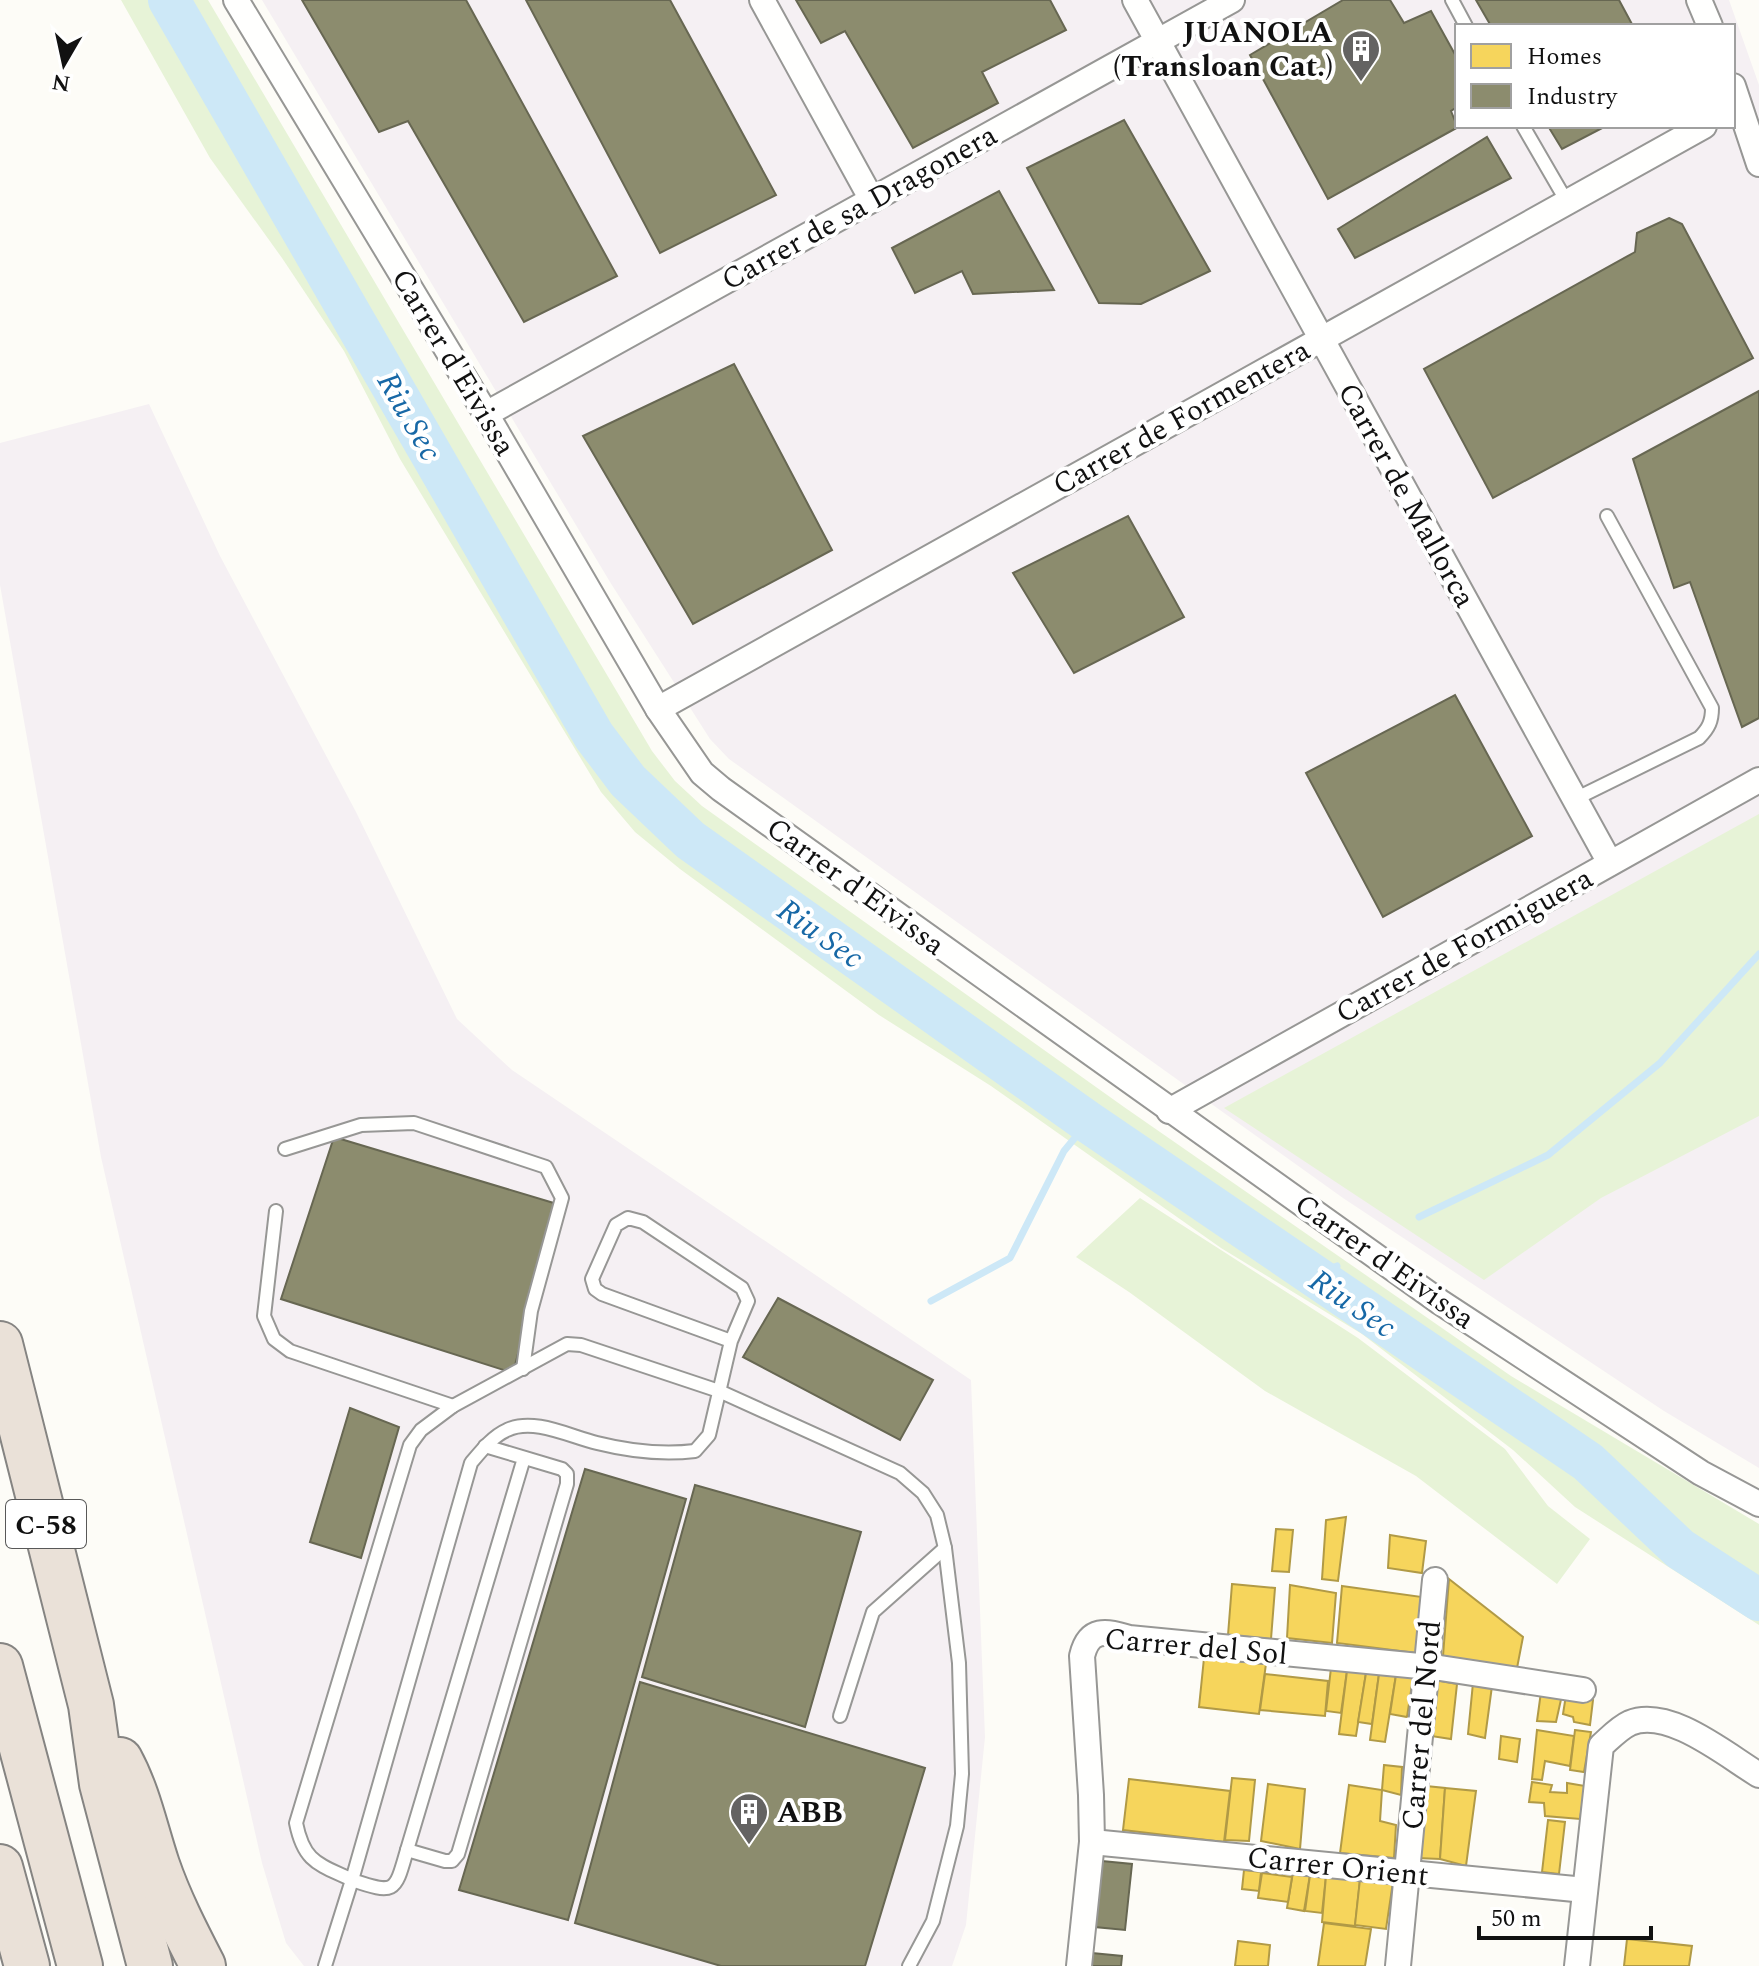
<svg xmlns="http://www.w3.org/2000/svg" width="1759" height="1966" viewBox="0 0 1759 1966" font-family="Spectral,serif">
<rect width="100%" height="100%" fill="#fdfcf7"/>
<g fill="#f5f0f3" fill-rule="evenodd">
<path d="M262,0h1467l30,85v1383l-95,-57 -321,-213 -614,-439 -19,-20 -100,-157zM1457,26h276v100h-276z"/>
<polygon points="149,404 220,556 356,812 457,1019 512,1070 971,1380 985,1737 966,1925 952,1966 304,1966 286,1943 262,1863 101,1157 0,585 0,443"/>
</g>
<g fill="#e7f3d7">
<polygon points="121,0 208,0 652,751 675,781 702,806 1124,1107 1511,1376 1759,1524 1759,1625 1575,1507 1513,1450 1362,1334 1221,1248 991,1086 879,1015 680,869 635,832 601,792 400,459 344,351 282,258 210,158"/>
<polygon points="1759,814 1759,1116 1601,1198 1484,1280 1224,1108"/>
<polygon points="1140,1198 1358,1338 1505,1449 1548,1506 1590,1539 1557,1584 1416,1476 1265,1391 1129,1292 1076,1257"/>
</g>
<g fill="#f6d55c" stroke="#b19a46" stroke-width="2">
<polygon points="1346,1517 1338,1581 1322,1579 1326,1520"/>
<polygon points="1276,1529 1293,1530 1289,1572 1272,1571"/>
<polygon points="1390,1535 1426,1541 1422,1573 1388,1568"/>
<polygon points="1449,1579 1523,1637 1517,1668 1443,1656"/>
<polygon points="1232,1584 1275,1588 1271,1639 1228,1635"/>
<polygon points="1290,1585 1336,1593 1332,1643 1287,1638"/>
<polygon points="1342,1586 1422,1597 1416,1653 1337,1643"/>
<polygon points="1204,1658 1266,1664 1259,1714 1199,1707"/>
<polygon points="1331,1668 1347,1671 1341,1713 1326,1711"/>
<polygon points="1347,1671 1366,1673 1356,1736 1339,1734"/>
<polygon points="1366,1673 1379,1674 1372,1724 1358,1722"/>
<polygon points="1265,1674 1328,1681 1325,1716 1260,1710"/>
<polygon points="1379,1674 1396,1675 1385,1742 1370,1740"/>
<polygon points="1396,1675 1413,1678 1407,1717 1390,1714"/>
<polygon points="1435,1680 1457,1684 1451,1739 1431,1736"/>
<polygon points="1473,1683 1492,1686 1485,1738 1468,1734"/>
<polygon points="1541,1692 1562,1695 1556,1722 1537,1721"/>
<polygon points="1566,1695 1593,1700 1590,1725 1574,1722 1573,1717 1563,1714"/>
<polygon points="1537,1730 1574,1736 1570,1766 1545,1761 1542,1780 1532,1779"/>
<polygon points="1575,1730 1591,1732 1584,1772 1570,1770"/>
<polygon points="1501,1736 1520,1739 1517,1762 1499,1759"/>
<polygon points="1384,1765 1402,1767 1401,1795 1382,1790"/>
<polygon points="1232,1778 1255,1780 1249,1841 1225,1840"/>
<polygon points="1129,1779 1230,1791 1224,1842 1123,1830"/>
<polygon points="1532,1782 1552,1785 1550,1792 1567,1793 1567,1783 1585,1786 1580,1819 1545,1816 1544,1803 1529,1802"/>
<polygon points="1268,1784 1305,1789 1300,1849 1261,1841"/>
<polygon points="1349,1785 1382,1790 1380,1821 1396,1825 1394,1858 1340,1853"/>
<polygon points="1426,1786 1445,1788 1440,1859 1417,1858"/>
<polygon points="1445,1788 1476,1791 1466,1866 1440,1859"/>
<polygon points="1548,1820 1565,1822 1559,1874 1542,1872"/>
<polygon points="1244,1870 1261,1872 1259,1891 1242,1889"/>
<polygon points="1293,1872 1310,1875 1304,1911 1287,1908"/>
<polygon points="1262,1873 1292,1877 1288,1902 1258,1898"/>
<polygon points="1310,1875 1326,1876 1322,1913 1305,1911"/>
<polygon points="1326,1876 1360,1880 1355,1926 1322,1922"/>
<polygon points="1360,1879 1393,1882 1386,1929 1355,1925"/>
<polygon points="1324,1923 1371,1929 1365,1966 1318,1966"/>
<polygon points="1627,1939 1692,1946 1689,1966 1624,1966"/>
<polygon points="1238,1941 1270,1945 1268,1966 1235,1966"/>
</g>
<g fill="#8c8c6e" stroke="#676752" stroke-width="2">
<polygon points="302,0 466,0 617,276 524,322 408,121 379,132"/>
<polygon points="526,0 670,0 776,195 660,253"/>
<polygon points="796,0 1050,0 1066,30 982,72 998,103 913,148 845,31 821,43"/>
<polygon points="1343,0 1390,0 1404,23 1431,11 1457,58 1457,107 1451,111 1457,126 1460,126 1328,199 1250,55"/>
<polygon points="1476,0 1619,0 1633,26 1491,26"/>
<polygon points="1124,120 1210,271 1141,304 1099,303 1027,168"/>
<polygon points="1548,126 1606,126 1562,149"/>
<polygon points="1487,137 1511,178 1355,258 1338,229"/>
<polygon points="999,191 1054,290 973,294 962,271 915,293 892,248"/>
<polygon points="1669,218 1682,224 1753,358 1493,498 1424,369 1635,252 1637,233"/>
<polygon points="734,364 832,550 693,624 583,436"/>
<polygon points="1759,391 1759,718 1742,727 1690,582 1674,588 1633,459"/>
<polygon points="1128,516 1184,617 1074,673 1013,573"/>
<polygon points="1455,695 1532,836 1383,917 1306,773"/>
<polygon points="334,1137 557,1204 513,1373 281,1299"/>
<polygon points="778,1298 933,1380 900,1440 743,1357"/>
<polygon points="350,1408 399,1427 361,1558 310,1542"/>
<polygon points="585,1469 686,1499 568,1920 459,1890"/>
<polygon points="695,1485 861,1532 805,1727 642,1677"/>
<polygon points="640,1682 925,1768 865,1966 721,1966 575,1923"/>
<polygon points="1102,1861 1132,1864 1125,1930 1095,1927"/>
<polygon points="1092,1953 1122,1956 1121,1966 1091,1966"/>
</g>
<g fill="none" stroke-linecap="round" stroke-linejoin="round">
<g stroke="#cde8f7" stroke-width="7">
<polyline points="1419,1217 1548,1155 1660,1063 1759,954"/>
<polyline points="1314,1276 1337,1266"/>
<polyline points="931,1301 1010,1258 1064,1151 1088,1122"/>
</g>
<polyline stroke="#cde8f7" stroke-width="42" points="169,0 594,736 628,781 690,840 1088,1122 1588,1462 1680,1549 1759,1600"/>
<defs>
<g id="service">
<polyline points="1452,0 1466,26"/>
<polyline points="1523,126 1567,202"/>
<path d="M1575,799l124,-61c10,-10 13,-17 13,-30l-105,-192"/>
<polyline points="285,1149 361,1125 414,1123 546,1167 562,1198 531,1311 523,1369"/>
<polyline points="276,1211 264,1316 274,1339 290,1351 453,1406"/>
<polyline points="485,1446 562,1469 567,1474 567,1484 458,1854 452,1861 445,1861 407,1850 524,1458"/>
<polyline points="840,1716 873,1612 945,1548"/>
<path d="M407,1850c-12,42 -11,45 -55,30l119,-417c10,-12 22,-27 36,-33 27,-13 64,7 90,13 32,8 65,12 98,8l14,-16 22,-94 17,-40 -6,-13 -99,-66 -15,-4 -12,7 -24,54 3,10 7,5 129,47"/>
<path d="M325,1966l27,-86c-33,-16 -48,-17 -56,-57l114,-378 11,-15 32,-24 114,-62 14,1 138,46 181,82 23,20 14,22 8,33 14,115 3,111 -5,52 -24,95 -24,45"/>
</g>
<g id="minor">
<polyline points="236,0 486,414 658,709 702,773 721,789 1440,1302 1701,1473 1759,1504"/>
<polyline points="762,0 872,200"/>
<polyline points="1135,0 1610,863"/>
<polyline points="1699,0 1710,26"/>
<polyline points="1733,86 1759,164"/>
<polyline points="486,414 1232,0"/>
<polyline points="658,709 1704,126"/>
<polyline points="1169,1111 1759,780"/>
<polyline points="1092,1842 1585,1890"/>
<path d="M1079,1966l13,-124 -1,-47 -9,-139c7,-29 24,-25 47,-18l311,30 143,22"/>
<polyline points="1398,1966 1435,1580"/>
<path d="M1577,1966l24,-220c9,-8 18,-18 29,-23 39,-16 96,32 129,52"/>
</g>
<g id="motorway">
<polyline points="0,1344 91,1705 102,1784 150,1966"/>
<polyline points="0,1666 80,1966"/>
<path d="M120,1760c18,33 25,69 37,105 12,35 29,68 46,101"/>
<polyline points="0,1867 27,1966"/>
</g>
</defs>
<use href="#service" stroke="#979795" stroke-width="16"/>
<use href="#minor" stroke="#979795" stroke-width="28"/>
<use href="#motorway" stroke="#858482" stroke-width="48"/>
<use href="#service" stroke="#fffffe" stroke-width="12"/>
<use href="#minor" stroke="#fffffe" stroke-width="24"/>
<use href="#motorway" stroke="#eae1d8" stroke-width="44"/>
</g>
<defs>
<symbol id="building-pin" viewBox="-11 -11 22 30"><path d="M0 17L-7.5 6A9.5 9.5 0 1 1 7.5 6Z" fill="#646362" stroke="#fff"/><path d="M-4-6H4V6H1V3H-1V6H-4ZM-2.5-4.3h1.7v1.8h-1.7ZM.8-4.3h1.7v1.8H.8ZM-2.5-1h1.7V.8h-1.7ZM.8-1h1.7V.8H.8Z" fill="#fff"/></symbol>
</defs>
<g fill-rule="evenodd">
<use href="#building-pin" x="1339" y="27" width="44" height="60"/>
<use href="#building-pin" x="727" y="1790" width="44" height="60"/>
</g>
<g text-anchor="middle" stroke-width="8" stroke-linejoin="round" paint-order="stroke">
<rect fill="#fff" stroke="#585858" stroke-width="2" x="6" y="1500" width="80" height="48" rx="6"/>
<g font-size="28" font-weight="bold" fill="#111">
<text x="46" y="1534">C-58</text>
</g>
<g font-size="30" font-weight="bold" fill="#111" stroke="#fff" text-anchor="end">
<text x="1333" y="42">JUANOLA<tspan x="1333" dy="34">(Transloan Cat.)</tspan></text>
<text x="777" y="1822" text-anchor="start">ABB</text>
</g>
<g font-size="30" fill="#111" stroke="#fff">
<text transform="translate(859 207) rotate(-29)" y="10">Carrer de sa Dragonera</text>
<text transform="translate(454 362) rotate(59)" y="10">Carrer d'Eivissa</text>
<text transform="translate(1181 417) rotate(-29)" y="10">Carrer de Formentera</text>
<text transform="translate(1407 495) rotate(61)" y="10">Carrer de Mallorca</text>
<text transform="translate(856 886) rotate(36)" y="10">Carrer d'Eivissa</text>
<text transform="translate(1464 945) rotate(-29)" y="10">Carrer de Formiguera</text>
<text transform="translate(1385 1261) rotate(35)" y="10">Carrer d'Eivissa</text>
<text transform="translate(1196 1646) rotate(5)" y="10">Carrer del Sol</text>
<text transform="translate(1421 1725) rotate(-85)" y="10">Carrer del Nord</text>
<text transform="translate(1338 1866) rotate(6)" y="10">Carrer Orient</text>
</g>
<g font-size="32" font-style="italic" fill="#1768a6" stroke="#fff">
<text transform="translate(410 416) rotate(60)" y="11">Riu Sec</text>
<text transform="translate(821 933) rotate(35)" y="11">Riu Sec</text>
<text transform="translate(1353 1303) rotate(34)" y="11">Riu Sec</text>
</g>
</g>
<rect x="1455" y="24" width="280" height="104" fill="#ffffff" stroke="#a0a0a0" stroke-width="2"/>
<rect x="1471" y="44" width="40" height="24" fill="#f6d55c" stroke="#a0a0a0" stroke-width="2"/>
<text x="1527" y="64" font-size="24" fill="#111111">Homes</text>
<rect x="1471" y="84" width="40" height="24" fill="#8c8c6e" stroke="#a0a0a0" stroke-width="2"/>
<text x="1527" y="104" font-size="24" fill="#111111">Industry</text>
<g transform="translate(64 64) rotate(189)" stroke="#ffffff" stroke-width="6" paint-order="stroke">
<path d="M0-6L14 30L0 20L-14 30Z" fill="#111111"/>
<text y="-12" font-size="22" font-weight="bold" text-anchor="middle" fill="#111111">N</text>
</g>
<path d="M1479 1926v12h172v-12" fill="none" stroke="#111111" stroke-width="4"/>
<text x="1491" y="1926" font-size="24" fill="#111111" stroke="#ffffff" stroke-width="6" paint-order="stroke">50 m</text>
</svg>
